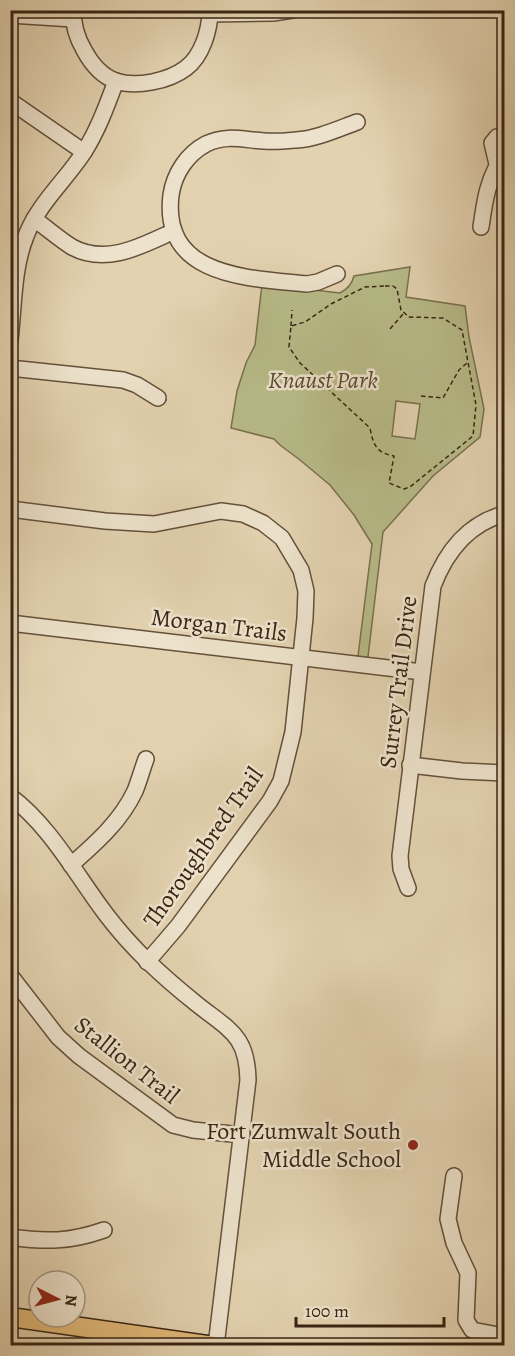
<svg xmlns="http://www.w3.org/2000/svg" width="515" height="1356" viewBox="0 0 515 1356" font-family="Alegreya,serif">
<rect width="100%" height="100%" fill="#e3d2b0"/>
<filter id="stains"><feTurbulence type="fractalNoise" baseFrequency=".00333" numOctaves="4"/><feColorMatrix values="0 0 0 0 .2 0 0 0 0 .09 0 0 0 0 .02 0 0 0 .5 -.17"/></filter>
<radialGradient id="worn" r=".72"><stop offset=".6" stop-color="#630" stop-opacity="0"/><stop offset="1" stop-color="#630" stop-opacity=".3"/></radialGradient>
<path fill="#b7bb88" stroke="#78704e" stroke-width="1.5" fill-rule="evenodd" d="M410,267l-4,30 59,9 4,31 15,72 -4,28 -47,39 -50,56 -16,133 -10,-1 15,-120 -18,-29 -24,-30 -30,-25 -20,-15 -6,-6 -43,-11 6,-37 9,-28 9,-18 7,-61 78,9c8,-4 12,-9 14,-17zM396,401l24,3 -5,35 -23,-3z"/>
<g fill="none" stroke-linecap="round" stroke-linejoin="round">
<defs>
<g id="minor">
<path d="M73,10c0,14 4,28 11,40 7,13 17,26 32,31 20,7 53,0 70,-13 16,-12 24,-38 24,-58"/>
<polyline points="210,14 273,13 292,10"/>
<polyline points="10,15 73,19"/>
<polyline points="10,101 84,152"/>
<polyline points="497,164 492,143 497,137 504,136"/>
<path d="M34,219c13,9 25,20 38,28 35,19 71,-2 102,-16"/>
<path d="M481,227c3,-22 7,-53 23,-70"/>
<path d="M337,274l-19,8 -11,2c-57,-6 -146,-6 -136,-89 3,-21 16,-41 35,-51 20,-10 38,-4 58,-3 11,1 21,0 32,-1 20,-1 42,-11 61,-18"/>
<path d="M10,340c4,-34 3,-72 16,-104 12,-32 40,-56 58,-84 14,-22 23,-47 32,-71"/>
<polyline points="10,368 123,380 137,385 158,398"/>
<polyline points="10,509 105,521 154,524 221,511 243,514 263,523 282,538 301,570 306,591 305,618 293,732 281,781 270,801 178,926 147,962"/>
<polyline points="10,623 422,672"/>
<polyline points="410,765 462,771 504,773"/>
<path d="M10,796c40,30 65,77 95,117 27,36 58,64 93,92 33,26 49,31 50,75l-32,266"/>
<path d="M71,865c25,-22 50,-44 64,-74 4,-10 7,-21 11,-32"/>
<path d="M408,888l-7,-19 -1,-13 33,-270c13,-34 34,-62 71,-72"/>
<polyline points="10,975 58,1037 79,1056 173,1125 193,1130 242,1135"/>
<polyline points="454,1176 448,1219 454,1243 468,1273 466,1320 472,1330 504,1336"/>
<path d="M10,1237c36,5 60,5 94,-7"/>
</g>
<polyline id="major" points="10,1317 214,1346"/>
</defs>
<use href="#minor" stroke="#64503a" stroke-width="18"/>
<use href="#major" stroke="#392413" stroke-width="21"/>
<g stroke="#392413" stroke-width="1.5" stroke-dasharray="4.5 3" stroke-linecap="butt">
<path d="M385,286h8l4,3 4,21 8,7 34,1 19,12 14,75 -3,31 -63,51 -6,2 -15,-6 5,-27c-18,-3 -21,-12 -24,-28l-70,-65 -11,-16 2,-21 14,-4 26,-18 34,-17z"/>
<polyline points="291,326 292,310"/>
<polyline points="390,329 403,314"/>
<polyline points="421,396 443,398 459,370 467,363"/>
</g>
<use href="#minor" stroke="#ede2cc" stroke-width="15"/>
<use href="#major" stroke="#e2b978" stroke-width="18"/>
</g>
<circle fill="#8f2418" stroke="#ede2cc" stroke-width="2" cx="413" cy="1145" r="6"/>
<g text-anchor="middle" stroke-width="5" stroke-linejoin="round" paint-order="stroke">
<g font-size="24" font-style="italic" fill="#584a30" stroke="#ede2cc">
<text x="323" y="388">Knaust Park</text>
</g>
<g font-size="24" fill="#392413" stroke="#ede2cc">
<text transform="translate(219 625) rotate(7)" y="8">Morgan Trails</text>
<text transform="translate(398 682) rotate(-83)" y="8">Surrey Trail Drive</text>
<text transform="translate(203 847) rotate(-55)" y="8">Thoroughbred Trail</text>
<text transform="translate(127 1060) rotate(38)" y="8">Stallion Trail</text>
</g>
<g font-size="24" fill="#392413" stroke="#ede2cc" text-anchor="end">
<text x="401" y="1139">Fort Zumwalt South<tspan x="401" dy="28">Middle School</tspan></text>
</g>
</g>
<rect width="515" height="1356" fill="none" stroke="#e3d2b0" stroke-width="36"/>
<rect x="12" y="12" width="491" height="1332" fill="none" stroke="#392413" stroke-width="3"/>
<rect x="18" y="18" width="479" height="1320" fill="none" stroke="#392413" stroke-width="1.5"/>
<g transform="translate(57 1299) rotate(96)"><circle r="28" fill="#ede2cc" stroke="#a59682" stroke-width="1.5"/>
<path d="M0-4.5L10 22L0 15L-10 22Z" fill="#8f2418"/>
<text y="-9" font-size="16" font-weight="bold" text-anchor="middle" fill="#392413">N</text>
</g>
<path d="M296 1317v9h148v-9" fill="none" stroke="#392413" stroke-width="3"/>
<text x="305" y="1317" font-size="18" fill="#392413" stroke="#ede2cc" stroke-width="4.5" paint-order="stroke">100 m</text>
<rect width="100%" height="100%" filter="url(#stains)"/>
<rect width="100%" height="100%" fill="url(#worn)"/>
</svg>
